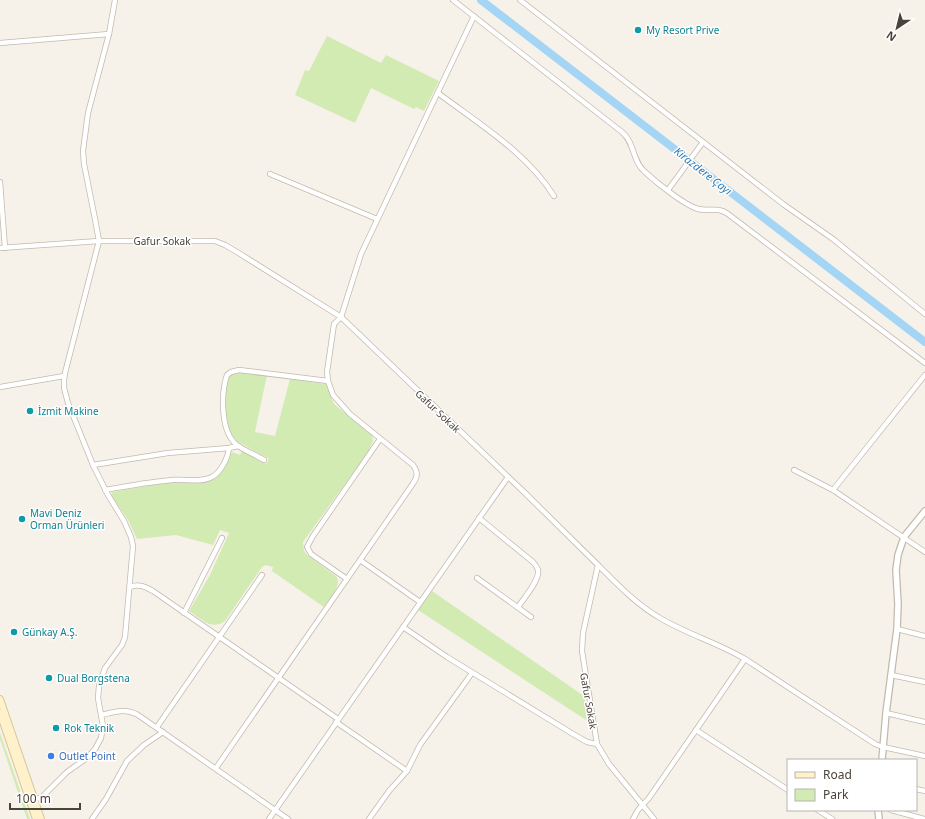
<svg xmlns="http://www.w3.org/2000/svg" width="925" height="819" viewBox="0 0 925 819" font-family="'Noto Sans',sans-serif">
<rect width="100%" height="100%" fill="#f6f2ea"/>
<g fill="#d2ebb2">
<polygon points="327,36 381,63 386,55 439,81 424,111 416,107 414,109 371,88 355,123 295,95 305,70 309,71"/>
<path d="M235,372l32,3 -12,57 20,4 15,-57 36,5 8,20 38,31 1,6 -5,11 -65,90 1,9 3,4 29,21c7,10 -7,22 -12,31l-52,-36 1,-4 -7,-2 -4,2 -37,54c-14,10 -23,-2 -36,-10l21,-36 19,-42 -9,-3 -7,15 -37,-10 -39,4 -9,-19 -17,-25 2,-3 51,-9h42l10,-5 10,-15 6,-11 8,3 2,-4 24,13 3,-5 -32,-18 -6,-7 -4,-10 -2,-14 1,-28 3,-7z"/>
<polygon points="432,591 584,696 589,722 418,610"/>
<polygon points="0,733 30,819 27,819 0,739"/>
</g>
<g fill="none" stroke-linecap="round" stroke-linejoin="round">
<polyline stroke="#a5d5f4" stroke-width="8" points="481,0 925,342"/>
<defs>
<g id="minor">
<path d="M453,0l169,132c13,11 10,29 23,40 11,10 39,33 53,37 12,3 19,-3 30,5l197,149"/>
<polyline points="520,0 783,204 833,239 925,314"/>
<polyline points="0,43 109,34"/>
<path d="M438,93c41,31 88,59 116,103"/>
<polyline points="270,174 377,219"/>
<polyline points="0,182 5,248"/>
<polyline points="668,190 703,142"/>
<polyline points="0,248 99,241 215,241 225,245 237,252 341,317 525,493 598,565 583,633 582,651 597,744 609,764 654,819"/>
<polyline points="0,387 64,376"/>
<path d="M264,460c-8,-5 -19,-9 -27,-15 -17,-13 -16,-52 -10,-70l4,-3 8,-2 89,11"/>
<polyline points="93,465 168,453 229,448 238,446"/>
<polyline points="794,470 833,490 925,552"/>
<path d="M105,490c22,-4 45,-8 67,-10 12,-1 29,3 40,-3 9,-5 16,-19 17,-29"/>
<polyline points="833,490 925,375"/>
<path d="M479,518l54,44c2,2 4,5 5,8 2,10 -14,28 -20,37"/>
<polyline points="360,560 420,602"/>
<path d="M598,565c19,19 38,39 62,53 27,16 58,25 85,41l-49,71 92,60"/>
<polyline points="477,578 531,617"/>
<polyline points="347,579 311,554 307,547 313,536 380,439"/>
<path d="M130,587c9,-3 14,-1 23,4l185,128"/>
<polyline points="184,613 222,538"/>
<polyline points="403,627 447,657 573,734 587,742 597,744"/>
<polyline points="897,629 925,636"/>
<polyline points="745,659 875,744 883,747 925,756"/>
<polyline points="891,675 925,682"/>
<polyline points="886,713 925,722"/>
<path d="M101,715c14,-3 24,-7 37,0l150,104"/>
<polyline points="336,722 407,771"/>
<polyline points="157,727 262,575"/>
<path d="M216,768l196,-283c5,-7 7,-12 1,-20l-63,-51 -17,-19 -5,-14 -1,-9 7,-48 7,-7 20,-63 113,-238"/>
<polyline points="916,789 925,791"/>
<polyline points="32,801 42,797 67,772 87,758 95,749 101,738 103,726 98,698 99,686 105,668 122,645 125,637 133,546 131,537 124,521 108,495 93,465 68,403 64,388 64,380 65,373 99,241 95,219 84,164 83,151 88,113 109,34 115,0"/>
<polyline points="818,810 832,819"/>
<polyline points="891,810 924,819"/>
<polyline points="92,819 106,799 127,761 144,745 163,732"/>
<polyline points="269,819 508,477"/>
<polyline points="369,819 389,791 407,771 420,745 472,673"/>
<polyline points="633,819 638,810 649,798 696,730"/>
</g>
<g id="tertiary">
<polyline points="882,760 886,713 897,629 898,604 896,570 898,555 904,537 925,511"/>
<polyline points="878,810 879,819"/>
</g>
<g id="secondary">
<polyline points="0,699 41,819"/>
<polyline points="0,713 36,819"/>
</g>
</defs>
<use href="#minor" stroke="#c2baac" stroke-width="6"/>
<use href="#tertiary" stroke="#c2baac" stroke-width="8"/>
<use href="#secondary" stroke="#d7c699" stroke-width="8"/>
<use href="#minor" stroke="#fff" stroke-width="4.5"/>
<use href="#tertiary" stroke="#fff" stroke-width="5.5"/>
<use href="#secondary" stroke="#fff2cb" stroke-width="6"/>
</g>
<g fill="#0f9aa8" stroke="#fff" stroke-width="1.5">
<circle cx="638" cy="30" r="4"/>
<circle cx="30" cy="411" r="4"/>
<circle cx="22" cy="519" r="4"/>
<circle cx="14" cy="632" r="4"/>
<circle cx="49" cy="678" r="4"/>
<circle cx="56" cy="728" r="4"/>
</g>
<circle fill="#3f7fe0" stroke="#fff" stroke-width="1.5" cx="51" cy="756" r="4"/>
<g text-anchor="middle" stroke-width="3" stroke-linejoin="round" paint-order="stroke">
<g font-size="10" fill="#0d838f" stroke="#fff" text-anchor="start">
<text x="646" y="34">My Resort Prive</text>
<text x="38" y="415">İzmit Makine</text>
<text x="30" y="517">Mavi Deniz<tspan x="30" dy="12">Orman Ürünleri</tspan></text>
<text x="22" y="636">Günkay A.Ş.</text>
<text x="57" y="682">Dual Borgstena</text>
<text x="64" y="732">Rok Teknik</text>
</g>
<g font-size="10" fill="#4a4338" stroke="#fff">
<text x="162" y="245">Gafur Sokak</text>
<text transform="translate(438 411) rotate(43)" y="4">Gafur Sokak</text>
<text transform="translate(589 701) rotate(80)" y="4">Gafur Sokak</text>
</g>
<g font-size="10" fill="#366cbe" stroke="#fff" text-anchor="start">
<text x="59" y="760">Outlet Point</text>
</g>
<g font-size="11" font-style="italic" fill="#297bb3" stroke="#fff">
<text transform="translate(703 171) rotate(38)" y="4">Kirazdere Çayı</text>
</g>
</g>
<rect x="787" y="759" width="130" height="52" fill="#ffffff" stroke="#b7b4af"/>
<rect x="795" y="772" width="20" height="6" fill="#fff2cb" stroke="#b7b4af"/>
<text x="823" y="779" font-size="12" fill="#4a4338">Road</text>
<rect x="795" y="789" width="20" height="12" fill="#d2ebb2" stroke="#b7b4af"/>
<text x="823" y="799" font-size="12" fill="#4a4338">Park</text>
<g transform="translate(897 28) rotate(215)" stroke="#ffffff" stroke-width="3" paint-order="stroke">
<path d="M0-3L7 15L0 10L-7 15Z" fill="#4a4338"/>
<text y="-6" font-size="11" font-weight="bold" text-anchor="middle" fill="#4a4338">N</text>
</g>
<path d="M10 803v6h70v-6" fill="none" stroke="#4a4338" stroke-width="2"/>
<text x="16" y="803" font-size="12" fill="#4a4338" stroke="#ffffff" stroke-width="3" paint-order="stroke">100 m</text>
</svg>
